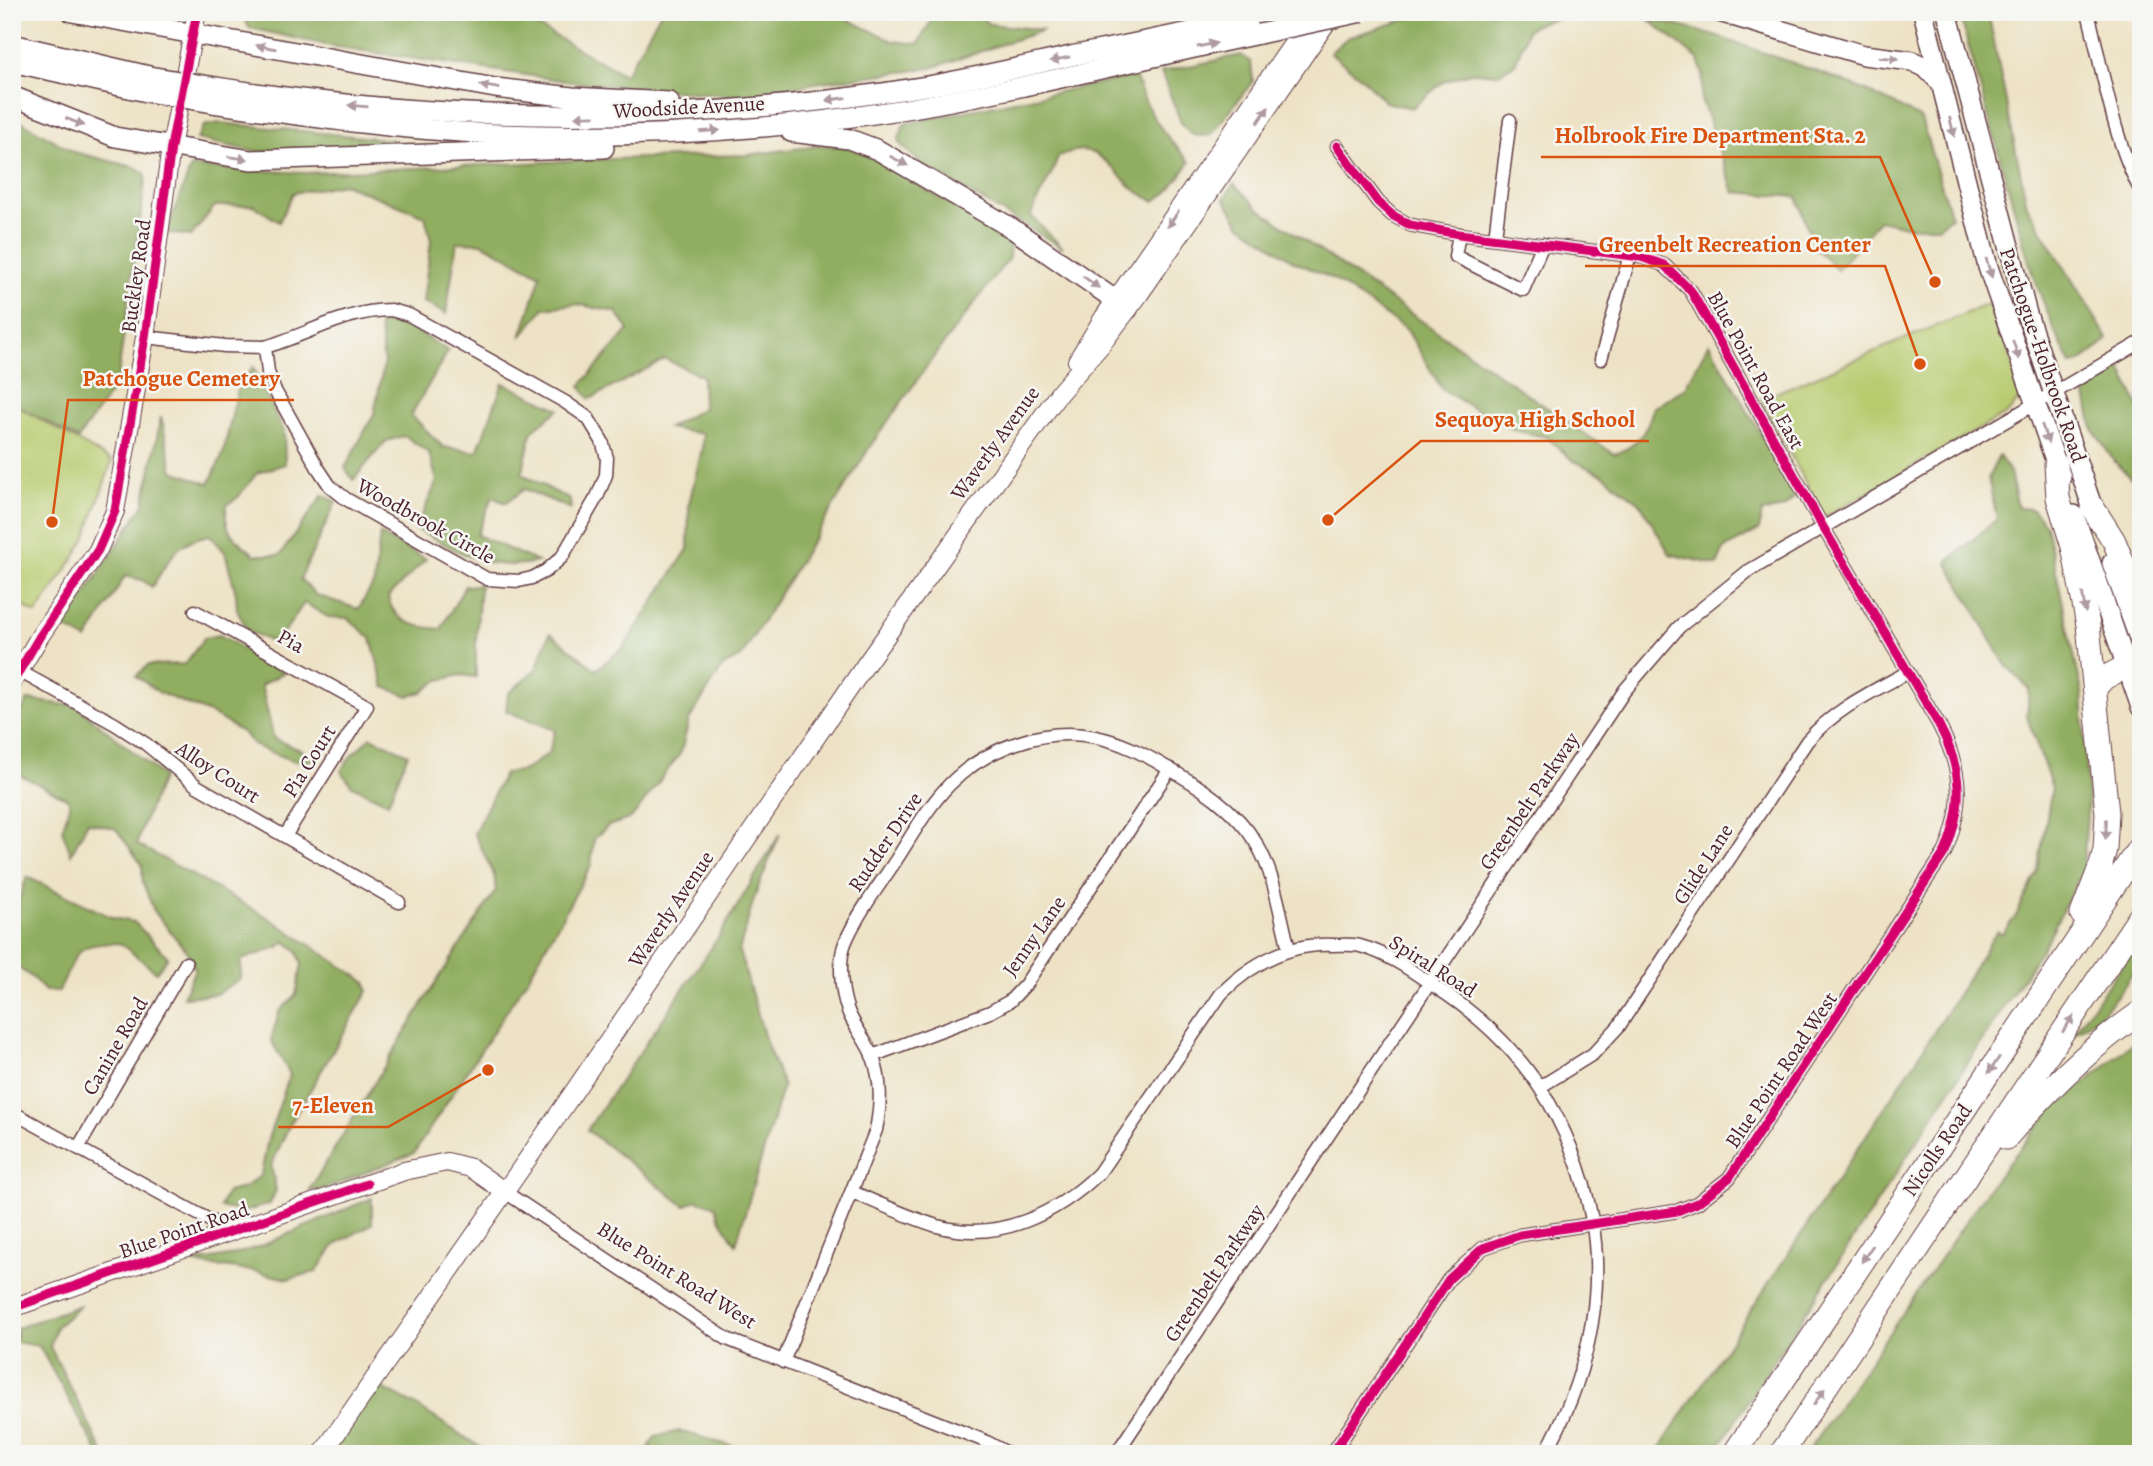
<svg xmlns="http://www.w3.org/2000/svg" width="2153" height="1466" viewBox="0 0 2153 1466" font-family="Alegreya,serif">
<rect width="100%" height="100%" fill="#f6f6f2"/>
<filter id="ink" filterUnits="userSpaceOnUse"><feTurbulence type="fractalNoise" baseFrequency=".0143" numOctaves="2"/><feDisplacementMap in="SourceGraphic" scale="14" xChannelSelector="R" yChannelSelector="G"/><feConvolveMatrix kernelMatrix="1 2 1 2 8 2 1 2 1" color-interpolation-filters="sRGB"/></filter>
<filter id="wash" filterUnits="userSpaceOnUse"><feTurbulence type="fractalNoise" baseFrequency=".00686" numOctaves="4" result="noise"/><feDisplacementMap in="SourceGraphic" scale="28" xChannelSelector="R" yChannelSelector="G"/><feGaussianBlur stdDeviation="1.57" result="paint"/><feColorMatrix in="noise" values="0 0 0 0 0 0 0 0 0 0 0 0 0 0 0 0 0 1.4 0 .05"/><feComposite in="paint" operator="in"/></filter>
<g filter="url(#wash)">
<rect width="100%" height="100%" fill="#ede2c5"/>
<g fill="#b7ca6d" stroke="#80744c" stroke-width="2">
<polygon points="1995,301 2021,397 2009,412 1824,517 1761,399"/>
<polygon points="12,403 112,461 85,539 74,558 36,614 12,599"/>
</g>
<g fill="#91ae60" stroke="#6e6646" stroke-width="2">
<polygon points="242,12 512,12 625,75 661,12 832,12 893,41 918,44 936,12 975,12 989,24 1044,30 931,68 814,83 750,97 572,82 331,46 249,28"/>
<polygon points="1429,12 1585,12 1539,23 1528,29 1515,64 1497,74 1473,72 1443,82 1412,108 1385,102 1362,78 1330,53 1347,38"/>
<polygon points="1959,12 1988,12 2027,206 2108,339 2081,362 2071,364 2056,334 2033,276"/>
<path d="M1649,20c44,7 82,21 124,36 52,18 101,35 148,63l30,98 -13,10h-26l-33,-7 -42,50 -23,-23 -17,-50 -63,-5 -33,-93 2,-24 -5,-16z"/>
<polygon points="1241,55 1251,62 1253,81 1211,135 1195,136 1182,125 1161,72"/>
<path d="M1135,76c13,39 28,57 55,86l-22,30 -14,9c-6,-4 -13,-7 -19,-11 -26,-22 -39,-54 -77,-33 -7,24 -20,36 -27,59l32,32 -142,-84 -23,-22 6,-18z"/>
<polygon points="12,116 74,152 137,168 146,175 117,383 78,439 12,403"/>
<polygon points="220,123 394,140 402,146 257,152 197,139 204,126"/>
<polygon points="825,145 848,147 879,161 1010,241 1009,258 935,355 871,445 741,657 723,666 689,720 681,752 632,818 608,826 594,839 591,866 528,978 414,1153 327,1188 309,1191 426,998 496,890 494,875 474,833 504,774 525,770 549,753 555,730 506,711 508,694 536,669 550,633 596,670 624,647 688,549 689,504 702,449 703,434 668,428 703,408 702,376 665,359 590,399 580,386 629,330 616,312 576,304 544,308 521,337 541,275 482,243 457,242 446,314 423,302 431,241 425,216 344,184 293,193 279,222 253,205 215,206 191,236 166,233 191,167 306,173 612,159 747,155"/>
<path d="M1234,184l24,24 356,246c22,-6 34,-24 39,-46l32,-20 24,-45 87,153 -12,12 -22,4 -3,18 -35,19 -7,16 -47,-11 -30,-51 -37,-28 -31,-15 -25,-23 -30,-6 -26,-12 -49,-30 -35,-59 -74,-51 -40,-18 -53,-37 -16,-26z"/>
<path d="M379,323l27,2 42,26 -37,64 32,32 34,5 26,-69 56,26 -27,22 -10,43 48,26 1,9 -47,-20 -18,14 -14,-6 -15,38 61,27c-51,11 -78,-10 -122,-33l21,-48 -8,-28 -24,-17 -19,5 -33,39 -8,-12 29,-54 10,-51z"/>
<polygon points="2119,364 2141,411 2141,488 2114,461 2093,429 2085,391"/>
<path d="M253,367l31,64 1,33 -28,9 -19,24 -11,8c-5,28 9,34 28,50h25l43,-60 13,7 -36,77 16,16 42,14 16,-26 6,-49 46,25 -38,38c6,27 30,30 53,32l24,-43 15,-1 -4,56v36l-15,-2 -22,5 -17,12 -13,4 -25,-9 -13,-49 -24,-20 -19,-1 -24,-14 -28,41 -28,-13 -11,-21 -1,-16 -11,-42 -15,-17c-35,6 -40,24 -58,52l-10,-7 -17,-4 -38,64 -23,-13 80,-123 17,-87 12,54 36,13 14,-30 15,-65z"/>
<polygon points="1999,456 2010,472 2018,508 2032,509 2046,525 2082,692 2088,800 2083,870 2048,939 1714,1454 1656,1454 1922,1051 1997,931 2002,934 2016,916 2037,873 2052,788 2027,717 2029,689 2005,664 1947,562 1997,519 1988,478"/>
<polygon points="220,635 283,673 261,685 274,739 315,756 307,762 291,760 255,746 243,733 212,714 160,693 136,676 148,665 185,664 204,638"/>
<polygon points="28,700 76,706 163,776 142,826 137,844 269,918 366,982 368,991 288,1128 271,1166 276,1190 270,1204 243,1212 220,1207 227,1192 244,1188 261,1175 268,1139 290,1074 271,1040 279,1012 296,995 302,964 297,951 285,941 279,947 241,960 241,979 216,994 183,997 195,969 187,952 154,911 143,883 142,865 116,829 88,822 71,854 62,830 70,805 68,799 12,771 12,727"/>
<polygon points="371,737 408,754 388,803 352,786 341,771 351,756"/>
<polygon points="780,834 755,895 739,951 767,1045 783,1085 736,1244 719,1217 716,1206 696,1200 685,1206 587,1130 720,935"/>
<path d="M27,877l86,41 21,4 34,35 -12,15 -36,-29c-48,0 -41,8 -61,48h-14l-11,-12 -22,-16v-43z"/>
<polygon points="2141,939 2141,961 2120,992 2102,1013 2071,1036"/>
<polygon points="2141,1036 2141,1454 1806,1454 1993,1182 2049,1113"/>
<polygon points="372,1198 372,1224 336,1244 316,1272 288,1279 253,1271 190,1263 228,1256 256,1248"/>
<polygon points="81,1305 56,1327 50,1347 104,1454 99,1454 39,1346 15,1342 17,1328"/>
<polygon points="371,1382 415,1405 491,1454 322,1454"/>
<polygon points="679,1431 757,1453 645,1454 655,1437"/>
</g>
</g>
<g filter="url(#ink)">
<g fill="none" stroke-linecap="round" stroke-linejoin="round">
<defs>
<g id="street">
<path d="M2088,12c14,55 26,131 53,179"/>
<polyline points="1459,234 1455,256 1523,290 1543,244"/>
<polyline points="1495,237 1510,120"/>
<path d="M391,310l18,5 156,87 23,16 14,23 5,17 -1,17 -8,20 -36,62 -16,14 -14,7 -13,3 -32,-2 -141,-80 -16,-13 -12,-18 -44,-79 -6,-17 -3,-25c42,-12 82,-37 126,-37z"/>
<polyline points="145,337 225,346 265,347"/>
<polyline points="1601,359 1630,255"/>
<polyline points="195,611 367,706 285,836"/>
<polyline points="19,671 115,724 146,744 197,786 399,902"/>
<polyline points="872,1056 990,1012 1010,1001 1025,985 1170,769"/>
<path d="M1540,1087l53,-33 26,-28 188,-285c28,-32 65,-49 101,-69"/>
<polyline points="12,1112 231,1232"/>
<polyline points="78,1148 186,963"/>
<polyline points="505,1192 727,1339 985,1441 1009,1454"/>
<path d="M852,1192c28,12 56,25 85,34 60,17 120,-12 162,-53l122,-179c31,-31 68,-51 112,-49 9,0 19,-1 27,1 27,7 51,24 74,40 41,26 79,61 106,102 26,40 43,85 52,132 14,81 -8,164 -47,234"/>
<path d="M783,1362l93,-232c5,-26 6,-48 -3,-73 -6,-16 -19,-30 -25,-46 -7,-19 -10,-50 -3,-68 13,-31 35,-58 53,-86 16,-25 31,-52 52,-73 36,-36 95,-58 146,-47 25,5 46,16 68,29 34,19 72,43 92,77 19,31 24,72 33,106"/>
<polyline points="1116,1454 1625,690 1679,627 1747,572 2141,342"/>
<path d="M1332,1454l117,-175 34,-31 37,-13 157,-24 20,-8 32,-25 216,-326c19,-47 18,-81 -6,-127l-116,-198 -132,-236 -27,-26 -23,-8 -182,-23 -49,-9 -18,-10 -14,-13 -41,-56"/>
</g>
<g id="secondary">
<polyline points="1077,361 1104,317 1315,12"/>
<polyline points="12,683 40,636 98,550 115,511 145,337 171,147 197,12"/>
<polyline points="12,1308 404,1171 447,1162 471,1168 505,1192"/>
<polyline points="322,1454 545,1134 866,664 1060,392 1101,345 1138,296 1333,13"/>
</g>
<g id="primary">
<polyline points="72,12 495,88 572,97 669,102"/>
<polyline points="1719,12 1864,55 1912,61 1925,67 1941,83"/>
<polyline points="1923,12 1988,267 2061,477"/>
<polyline points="1947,12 2027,314 2097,521"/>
<polyline points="12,44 149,76"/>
<polyline points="12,62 147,92"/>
<path d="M216,87c238,38 479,38 717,-2 46,-8 92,-19 138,-29 70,-14 141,-28 212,-44"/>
<polyline points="12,96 115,137 251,160 604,148"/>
<path d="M213,103c94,14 189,27 285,31 134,5 270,-3 402,-24 120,-20 239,-51 359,-76"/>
<polyline points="791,132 849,139 878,150 1013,229 1128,309"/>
<polyline points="2074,515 2141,707"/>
<polyline points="2112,563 2141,644"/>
</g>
<g id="highway">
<polyline points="2056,464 2058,498 2073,547 2088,625 2107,813 2105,849 2101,865 2082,914"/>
<polyline points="2093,508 2114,541 2131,583 2141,597"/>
<polyline points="2095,688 2104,678 2127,666"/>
<path d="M2006,1138c40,-47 84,-91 135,-126"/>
<polyline points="1734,1454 2141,845"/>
<polyline points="1781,1454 2141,915"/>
</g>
</defs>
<use href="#street" stroke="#623c42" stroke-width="15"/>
<use href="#secondary" stroke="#623c42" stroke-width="20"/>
<use href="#primary" stroke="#623c42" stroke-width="22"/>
<use href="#highway" stroke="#623c42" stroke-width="25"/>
<use href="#street" stroke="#fff" stroke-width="12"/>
<use href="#secondary" stroke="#fff" stroke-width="18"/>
<use href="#primary" stroke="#fff" stroke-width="19"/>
<use href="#highway" stroke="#fff" stroke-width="23"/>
<defs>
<g id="primary-bridge">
<polyline points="1259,34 1362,12"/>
<polyline points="149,76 216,87"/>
<polyline points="147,92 213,103"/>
</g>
</defs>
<use href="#primary-bridge" stroke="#623c42" stroke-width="22" stroke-linecap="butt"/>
<use href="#primary-bridge" stroke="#fff" stroke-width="19"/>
<defs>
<g id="cycleway">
<polyline points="12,683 40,636 98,550 115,511 145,337 171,147 197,12"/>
<polyline points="12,1308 367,1184"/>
<path d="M1332,1454l117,-175 34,-31 37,-13 157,-24 20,-8 32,-25 216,-326c19,-47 18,-81 -6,-127l-116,-198 -132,-236 -27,-26 -23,-8 -182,-23 -49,-9 -18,-10 -14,-13 -41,-56"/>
</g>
</defs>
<use href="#cycleway" stroke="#f6f6f2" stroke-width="13"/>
<use href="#cycleway" stroke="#d6006c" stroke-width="9"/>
</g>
<defs><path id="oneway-solid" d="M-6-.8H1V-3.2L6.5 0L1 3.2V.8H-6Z" transform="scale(1.75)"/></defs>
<g fill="#ae9aa0">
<use href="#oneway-solid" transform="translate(1207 45) rotate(-12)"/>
<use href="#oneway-solid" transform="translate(266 47) rotate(-170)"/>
<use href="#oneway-solid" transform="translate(1889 58) rotate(4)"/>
<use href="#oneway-solid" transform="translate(1060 59) rotate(168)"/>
<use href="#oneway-solid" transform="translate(490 87) rotate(-171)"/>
<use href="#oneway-solid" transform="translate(836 99) rotate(172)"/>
<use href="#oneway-solid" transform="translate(358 106) rotate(-175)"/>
<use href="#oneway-solid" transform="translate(1263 115) rotate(-55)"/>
<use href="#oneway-solid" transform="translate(585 116) rotate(179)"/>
<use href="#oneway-solid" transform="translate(75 122) rotate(22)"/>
<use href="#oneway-solid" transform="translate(1952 127) rotate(76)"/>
<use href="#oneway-solid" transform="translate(710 131) rotate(-4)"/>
<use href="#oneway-solid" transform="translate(238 158) rotate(7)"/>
<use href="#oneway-solid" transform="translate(899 161) rotate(28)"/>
<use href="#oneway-solid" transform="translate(1173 219) rotate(125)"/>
<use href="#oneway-solid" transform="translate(1989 268) rotate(73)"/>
<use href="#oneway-solid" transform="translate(1091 282) rotate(36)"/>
<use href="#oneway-solid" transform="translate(2016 350) rotate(71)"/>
<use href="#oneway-solid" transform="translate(2045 434) rotate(71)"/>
<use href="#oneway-solid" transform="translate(2084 603) rotate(81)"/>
<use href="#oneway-solid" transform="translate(2106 829) rotate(93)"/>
<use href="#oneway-solid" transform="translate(2068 1024) rotate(-56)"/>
<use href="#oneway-solid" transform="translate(1994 1065) rotate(124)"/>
<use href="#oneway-solid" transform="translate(1867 1254) rotate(124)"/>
<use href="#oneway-solid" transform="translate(1819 1397) rotate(-56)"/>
</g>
</g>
<g text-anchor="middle" stroke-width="5" stroke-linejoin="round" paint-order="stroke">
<g font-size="21" fill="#4a1f2b" stroke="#f6f6f2">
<text transform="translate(689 107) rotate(-3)" y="7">Woodside Avenue</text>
<text transform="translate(136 276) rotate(-82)" y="7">Buckley Road</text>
<text transform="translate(2043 355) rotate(71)" y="7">Patchogue-Holbrook Road</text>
<text transform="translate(1756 370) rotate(61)" y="7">Blue Point Road East</text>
<text transform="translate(995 443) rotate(-54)" y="7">Waverly Avenue</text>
<text transform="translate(426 521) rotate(29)" y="7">Woodbrook Circle</text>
<text transform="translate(291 641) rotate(29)" y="7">Pia</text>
<text transform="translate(309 761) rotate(-58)" y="7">Pia Court</text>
<text transform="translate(218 772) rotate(33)" y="7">Alloy Court</text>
<text transform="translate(1529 801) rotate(-56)" y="7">Greenbelt Parkway</text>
<text transform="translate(885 842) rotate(-56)" y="7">Rudder Drive</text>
<text transform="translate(1703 864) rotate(-57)" y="7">Glide Lane</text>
<text transform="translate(671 909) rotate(-56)" y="7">Waverly Avenue</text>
<text transform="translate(1034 936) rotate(-55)" y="7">Jenny Lane</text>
<text transform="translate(1433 966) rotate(32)" y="7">Spiral Road</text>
<text transform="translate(115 1046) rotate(-60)" y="7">Canine Road</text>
<text transform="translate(1781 1070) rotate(-56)" y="7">Blue Point Road West</text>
<text transform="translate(1937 1150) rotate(-56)" y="7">Nicolls Road</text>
<text transform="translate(184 1230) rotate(-19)" y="7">Blue Point Road</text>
<text transform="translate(1214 1273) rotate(-56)" y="7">Greenbelt Parkway</text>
<text transform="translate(677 1275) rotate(32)" y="7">Blue Point Road West</text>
</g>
</g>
<path fill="none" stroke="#d8530f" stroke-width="2.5" d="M1935 282L1880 157H1541M1920 364L1885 266H1585M52 522L68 400H294M1328 520L1421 441H1649M488 1070L388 1127H278"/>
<g fill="#d8530f" stroke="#f6f6f2" stroke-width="2.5">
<circle cx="1935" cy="282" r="7"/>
<circle cx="1920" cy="364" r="7"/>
<circle cx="52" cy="522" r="7"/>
<circle cx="1328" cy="520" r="7"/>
<circle cx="488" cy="1070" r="7"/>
</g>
<g font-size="23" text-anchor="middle" font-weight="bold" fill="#d8530f" stroke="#f6f6f2" stroke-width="5" stroke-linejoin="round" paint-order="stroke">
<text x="1710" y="143">Holbrook Fire Department Sta. 2</text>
<text x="1735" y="252">Greenbelt Recreation Center</text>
<text x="181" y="386">Patchogue Cemetery</text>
<text x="1535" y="427">Sequoya High School</text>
<text x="333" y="1113">7-Eleven</text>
</g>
<rect width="2153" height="1466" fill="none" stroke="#f6f6f2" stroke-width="42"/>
</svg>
